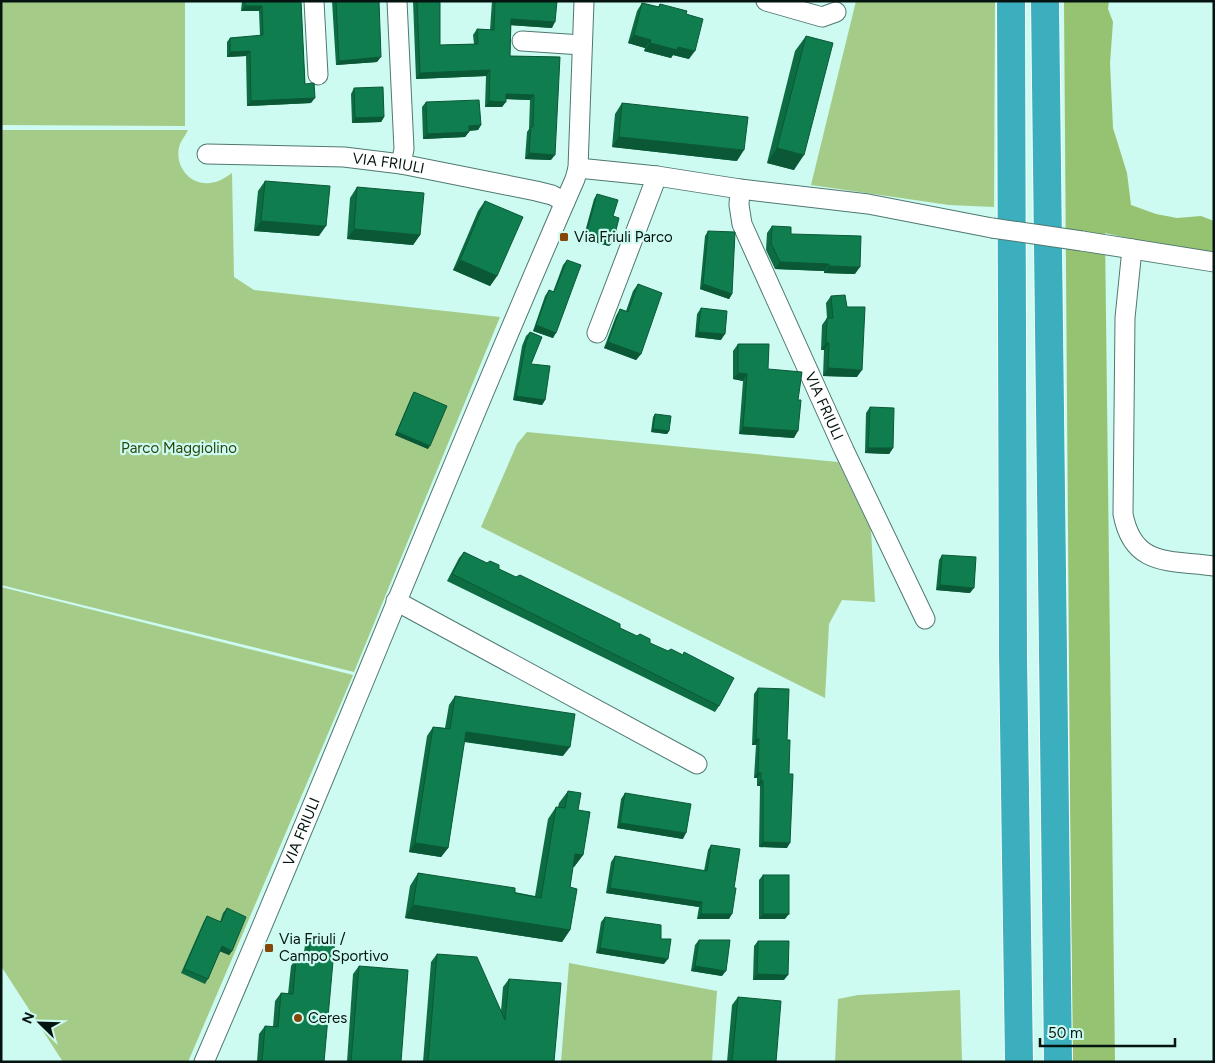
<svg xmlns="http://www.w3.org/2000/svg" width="1215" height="1063" viewBox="0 0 1215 1063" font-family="Figtree,sans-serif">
<rect width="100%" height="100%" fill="#cdfaf1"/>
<g fill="#a5cb88">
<polygon points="1,1 185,1 185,126 1,125"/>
<polygon points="856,1 995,1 994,207 949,205 811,185"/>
<path d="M1,130h187c-2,5 -6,9 -8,14 -7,20 9,42 30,39 9,-1 15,-5 22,-10l2,104 20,13 246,27 -146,355 -353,-87z"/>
<polygon points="527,432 838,462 871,530 875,602 842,600 829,624 825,698 481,527 517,444"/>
<polygon points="1,587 353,675 188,1062 63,1062 1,966"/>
<polygon points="569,963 717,991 712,1062 561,1062"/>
<polygon points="960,990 962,1062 835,1062 838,999 858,995"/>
</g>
<polygon fill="#96c372" points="1064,1 1109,1 1108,9 1113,22 1110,63 1113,128 1127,173 1131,205 1156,214 1177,218 1201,216 1214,221 1214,258 1105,233 1115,1062 1072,1062"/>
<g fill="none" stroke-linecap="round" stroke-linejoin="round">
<defs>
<g id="street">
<polyline points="314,1 318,75"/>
<polyline points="397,1 404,149 401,164"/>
<polyline points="766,1 822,17 836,12"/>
<polyline points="522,41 582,45"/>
<path id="s1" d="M207,154l137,3 57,7 135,27 16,4 13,7"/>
<polyline points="578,168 657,176 740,189 868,204 992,228"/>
<path id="s2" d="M740,189l-1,16 3,19 102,226 81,169"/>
<polyline points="1082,241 1214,262"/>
<path d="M1132,249l-7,69 -2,196c10,53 46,46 91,52"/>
<polyline points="597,333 657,176"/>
<polyline points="396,601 697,764"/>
<path id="s3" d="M204,1062c127,-293 243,-591 371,-883l3,-11 6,-167"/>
</g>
<g id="highway">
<polyline points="1011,1 1013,654 1019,1062"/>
<polyline points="1045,1 1058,1062"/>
</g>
</defs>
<use href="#street" stroke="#4f7871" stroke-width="21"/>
<use href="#highway" stroke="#fff" stroke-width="30"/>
<use href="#street" stroke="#fff" stroke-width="19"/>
<use href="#highway" stroke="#3bafbe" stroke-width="28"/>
<defs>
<polyline id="street-bridge" points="992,228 1082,241"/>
</defs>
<use href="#street-bridge" stroke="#4f7871" stroke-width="21" stroke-linecap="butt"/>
<use href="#street-bridge" stroke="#fff" stroke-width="19"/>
</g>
<g fill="#0d6c42">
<polygon points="242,1 301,1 305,84 311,103 247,106 246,56 227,57 227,42 230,38 260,36 259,11 241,11"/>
<polygon points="332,1 379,1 377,62 336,65"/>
<polygon points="413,1 440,1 440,45 474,44 473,35 477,29 490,30 492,1 557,1 552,28 511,25 510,56 560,57 551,160 525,159 527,132 529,129 530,100 506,99 502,107 485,107 486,76 416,79"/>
<polygon points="642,3 658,7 660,4 686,14 689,59 673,55 671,58 644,51 645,48 628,43 637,11"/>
<polygon points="806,36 794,170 767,163 795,51"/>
<polygon points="354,88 384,117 381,122 352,123 351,94"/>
<polygon points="426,102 481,125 478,130 469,131 465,137 423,139 422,107"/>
<polygon points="622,103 737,161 612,147 615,114"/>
<polygon points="265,181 319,236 254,231 258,191"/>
<polygon points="357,187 420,235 413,245 347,239 350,198"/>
<polygon points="597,194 613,216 613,242 609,246 583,239 594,199"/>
<polygon points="485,201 497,276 490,286 453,270 478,211"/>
<polygon points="772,226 791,234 855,274 824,273 824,271 775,269 766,250 767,233"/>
<polygon points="708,231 732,294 729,299 700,289 705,236"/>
<polygon points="567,260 553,338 533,331 545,296 549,290 553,292 563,265"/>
<polygon points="638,284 641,354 636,360 604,348 616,316 620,309 626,311 633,291"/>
<polygon points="831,296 847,307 857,377 823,376 824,350 821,350 822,325 827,318 826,303"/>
<polygon points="701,308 721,340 695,337 697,314"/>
<polygon points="530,332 531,364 545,400 542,405 513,400 522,346 526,336"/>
<polygon points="738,344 768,369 798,400 794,438 739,434 743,381 733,379 733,351"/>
<polygon points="414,392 428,449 395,435 412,395"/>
<polygon points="870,407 893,448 889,454 865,453 866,413"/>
<polygon points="655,414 669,431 667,434 651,432 653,417"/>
<polygon points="464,552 650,643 719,706 715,712 447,581 459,558"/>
<polygon points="942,555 970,593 936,590 939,560"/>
<polygon points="758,688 787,740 787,848 759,847 760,786 757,786 757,778 754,778 756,745 752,745 754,694"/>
<polygon points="455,696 563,756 464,742 448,848 441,857 409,852 427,736 433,727 445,728 449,705"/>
<polygon points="568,791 578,810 583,855 574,867 573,867 570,887 570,930 562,942 405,918 410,886 418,873 535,896 548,819 556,807 558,807 559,803"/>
<polygon points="625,793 683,839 617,828 621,799"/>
<polygon points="711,845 729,919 697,919 699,907 606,893 611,862 615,856 704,871 708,850"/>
<polygon points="763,875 785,919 759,919 759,880"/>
<polygon points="227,908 232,951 229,955 220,951 208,979 205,984 181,973 204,921 207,916 220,922 223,913"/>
<polygon points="605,917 661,939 664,964 596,953 601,922"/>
<polygon points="310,937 324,1062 257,1062 259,1034 265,1026 273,1027 275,1001 281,993 288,994 291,966 296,958 303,959 305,945"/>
<polygon points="699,940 722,976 691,971 695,945"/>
<polygon points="758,941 784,980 753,980 754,946"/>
<polygon points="437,954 501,1011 503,987 509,979 554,1062 423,1062 431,962"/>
<polygon points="359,966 401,1062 347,1062 353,974"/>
<polygon points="738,997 776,1062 727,1062 732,1005"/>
</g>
<g fill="#0a5836">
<polygon points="245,6 262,6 259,11 241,11"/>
<polygon points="511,19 555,22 552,28 508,25"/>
<polygon points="634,35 651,40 645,48 628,43"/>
<polygon points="650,43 678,47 695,51 689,59 673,55 671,58 644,51"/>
<polygon points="250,51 246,56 227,57 230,52"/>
<polygon points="381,57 377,62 336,65 339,61"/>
<polygon points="490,70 486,76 416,79 420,73"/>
<polygon points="506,94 534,95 530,100 503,99"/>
<polygon points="315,98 311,103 247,106 251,101"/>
<polygon points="489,101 506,102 502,107 485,107"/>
<polygon points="384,117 381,122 352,123 355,118"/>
<polygon points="481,125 478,130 465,131 469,126"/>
<polygon points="469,132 465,137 423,139 427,134"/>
<polygon points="619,137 744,150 737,161 612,147"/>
<polygon points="777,148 804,155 794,170 767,163"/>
<polygon points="529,153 555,155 551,160 525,159"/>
<polygon points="261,221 326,226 319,236 254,231"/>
<polygon points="354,229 420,235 413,245 347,239"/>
<polygon points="586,234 613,242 609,246 583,239"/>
<polygon points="460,260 497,276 490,286 453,270"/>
<polygon points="780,262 829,264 824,271 775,269"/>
<polygon points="829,266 860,267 855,274 824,273"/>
<polygon points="703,284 732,294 729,299 700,289"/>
<polygon points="536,325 556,333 553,338 533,331"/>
<polygon points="698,332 725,334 721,340 695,337"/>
<polygon points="608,342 641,354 636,360 604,348"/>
<polygon points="826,343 829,343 824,350 821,350"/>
<polygon points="828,368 862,370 857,377 823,376"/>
<polygon points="738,373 747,374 743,381 733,379"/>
<polygon points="516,396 545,400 542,405 513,400"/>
<polygon points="743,427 798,431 794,438 739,434"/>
<polygon points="653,429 669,431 667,434 651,432"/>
<polygon points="397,432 430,446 428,449 395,435"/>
<polygon points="868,448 893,448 889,454 865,453"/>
<polygon points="940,585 974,588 970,593 936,590"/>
<polygon points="466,732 570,747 563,756 460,741"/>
<polygon points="756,739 759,739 756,745 752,745"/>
<polygon points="758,773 761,773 757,778 754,778"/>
<polygon points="761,780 763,781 760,786 757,786"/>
<polygon points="620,823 686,833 683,839 617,828"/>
<polygon points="763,842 790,843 787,848 759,847"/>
<polygon points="415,843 448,848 441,857 409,852"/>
<polygon points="575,854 583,855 574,867 566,866"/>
<polygon points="610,888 702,902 699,907 606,893"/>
<polygon points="413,905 570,930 562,942 405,918"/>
<polygon points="701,914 732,914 729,919 697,919"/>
<polygon points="763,914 789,914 785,919 759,919"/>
<polygon points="222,946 232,951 229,955 219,951"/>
<polygon points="600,948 668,959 664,964 596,953"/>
<polygon points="695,966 726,971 722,976 691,971"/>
<polygon points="757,974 788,975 784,980 753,980"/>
</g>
<g fill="#0f7d4d" stroke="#0a5836">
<polygon points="245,1 301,1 305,84 314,83 315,98 251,101 250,51 230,52 230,38 263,35 262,6 245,6"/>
<polygon points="336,1 379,1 381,57 339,61"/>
<polygon points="417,1 440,1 440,45 478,44 477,29 494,30 495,1 557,1 555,22 511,19 510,56 560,57 555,155 529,153 531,127 533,127 534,95 506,94 506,102 489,101 490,70 420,73"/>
<polygon points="642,3 659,7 660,4 687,11 686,14 703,19 695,51 678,47 677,50 650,43 651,40 634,35"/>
<polygon points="806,36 833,43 804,155 777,148"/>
<polygon points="383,87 384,117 355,118 354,88"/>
<polygon points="479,100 481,125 469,126 469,132 427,134 426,102"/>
<polygon points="622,103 748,117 744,150 619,137"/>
<polygon points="265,181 330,186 326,226 261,221"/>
<polygon points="357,187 424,193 420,235 354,229"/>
<polygon points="597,194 618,200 613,216 619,218 613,242 586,234"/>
<polygon points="485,201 523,217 497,276 460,260"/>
<polygon points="772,226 791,227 791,234 861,236 860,267 829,266 829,264 780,262 771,243"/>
<polygon points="708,231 735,232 732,294 703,284"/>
<polygon points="567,260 581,265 556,333 536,325 549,290 554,292"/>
<polygon points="638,284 662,293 641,354 608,342 620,309 628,312"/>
<polygon points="845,295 847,307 865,307 862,370 828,368 829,343 826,343 827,318 833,318 831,296"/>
<polygon points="701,308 727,311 725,334 698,332"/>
<polygon points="530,332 542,337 531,364 550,366 545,400 516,396 526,342"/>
<polygon points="738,344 769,344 768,369 802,372 798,400 801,400 798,431 743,427 747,374 738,373"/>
<polygon points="414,392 447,406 430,446 397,432"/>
<polygon points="870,407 894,408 893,448 868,448"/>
<polygon points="655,414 671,416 669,431 653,429"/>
<polygon points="464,552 487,563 490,561 499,565 499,569 516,577 520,575 620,624 620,628 637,636 640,634 650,639 650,643 668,651 671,649 683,655 684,652 734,678 719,706 452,574"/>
<polygon points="942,555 976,557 974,588 940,585"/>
<polygon points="758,688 789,689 787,740 790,740 789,774 793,774 790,843 763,842 763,781 761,780 761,773 758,773 759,739 756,739"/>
<polygon points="455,696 575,714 570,747 466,732 448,848 415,843 433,727 450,729"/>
<polygon points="568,791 581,793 578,810 590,812 583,855 575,854 570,887 577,889 570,930 413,905 418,873 515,888 515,893 541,898 556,807 565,808"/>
<polygon points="625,793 691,804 686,833 620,823"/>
<polygon points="711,845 740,849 734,888 736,888 732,914 701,914 702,902 610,888 615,856 707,871"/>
<rect x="763" y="875" width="26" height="39"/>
<polygon points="227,908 246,917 232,951 222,946 208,979 184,969 207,916 221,922"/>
<polygon points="605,917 661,925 661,939 671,939 668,959 600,948"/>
<polygon points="310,937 335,939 324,1062 262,1062 265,1026 278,1027 281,993 293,994 296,958 308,959"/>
<polygon points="699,940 730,940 726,971 695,966"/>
<polygon points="758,941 789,941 788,975 757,974"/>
<polygon points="437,954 477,957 505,1020 509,979 561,983 554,1062 428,1062"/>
<polygon points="359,966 408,970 401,1062 351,1062"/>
<polygon points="738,997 781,1001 776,1062 732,1062"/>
</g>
<g fill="#854609" stroke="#cdfaf1" stroke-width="2">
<rect x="559" y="232" width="10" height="10" rx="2.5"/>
<rect x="264" y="943" width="10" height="10" rx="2.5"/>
<circle cx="298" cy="1018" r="5"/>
</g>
<g text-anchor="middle" stroke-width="4.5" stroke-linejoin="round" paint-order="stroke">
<g font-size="15" fill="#041411" stroke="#cdfaf1">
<text dy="5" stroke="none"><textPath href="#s1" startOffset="182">VIA FRIULI</textPath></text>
<text dy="5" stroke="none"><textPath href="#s2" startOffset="235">VIA FRIULI</textPath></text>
<text dy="5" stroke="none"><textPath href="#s3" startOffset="250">VIA FRIULI</textPath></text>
</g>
<g font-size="15" fill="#041411" stroke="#cdfaf1" text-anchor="start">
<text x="574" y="242">Via Friuli Parco</text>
<text x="279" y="944">Via Friuli /<tspan x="279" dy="17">Campo Sportivo</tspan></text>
<text x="308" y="1023">Ceres</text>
</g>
<g font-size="15" fill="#2b470e" stroke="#cdfaf1">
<text x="179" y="453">Parco Maggiolino</text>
</g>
</g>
<rect width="1215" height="1063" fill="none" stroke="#041411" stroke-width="5"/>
<g transform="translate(40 1023) rotate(293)" stroke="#cdfaf1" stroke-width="4" paint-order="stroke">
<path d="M0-4L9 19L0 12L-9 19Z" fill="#041411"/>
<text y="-8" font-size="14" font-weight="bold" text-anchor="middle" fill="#041411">N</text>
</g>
<path d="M1040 1038v8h135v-8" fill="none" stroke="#041411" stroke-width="2.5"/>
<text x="1048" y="1038" font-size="15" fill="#041411" stroke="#cdfaf1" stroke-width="4" paint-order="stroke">50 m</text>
</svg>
